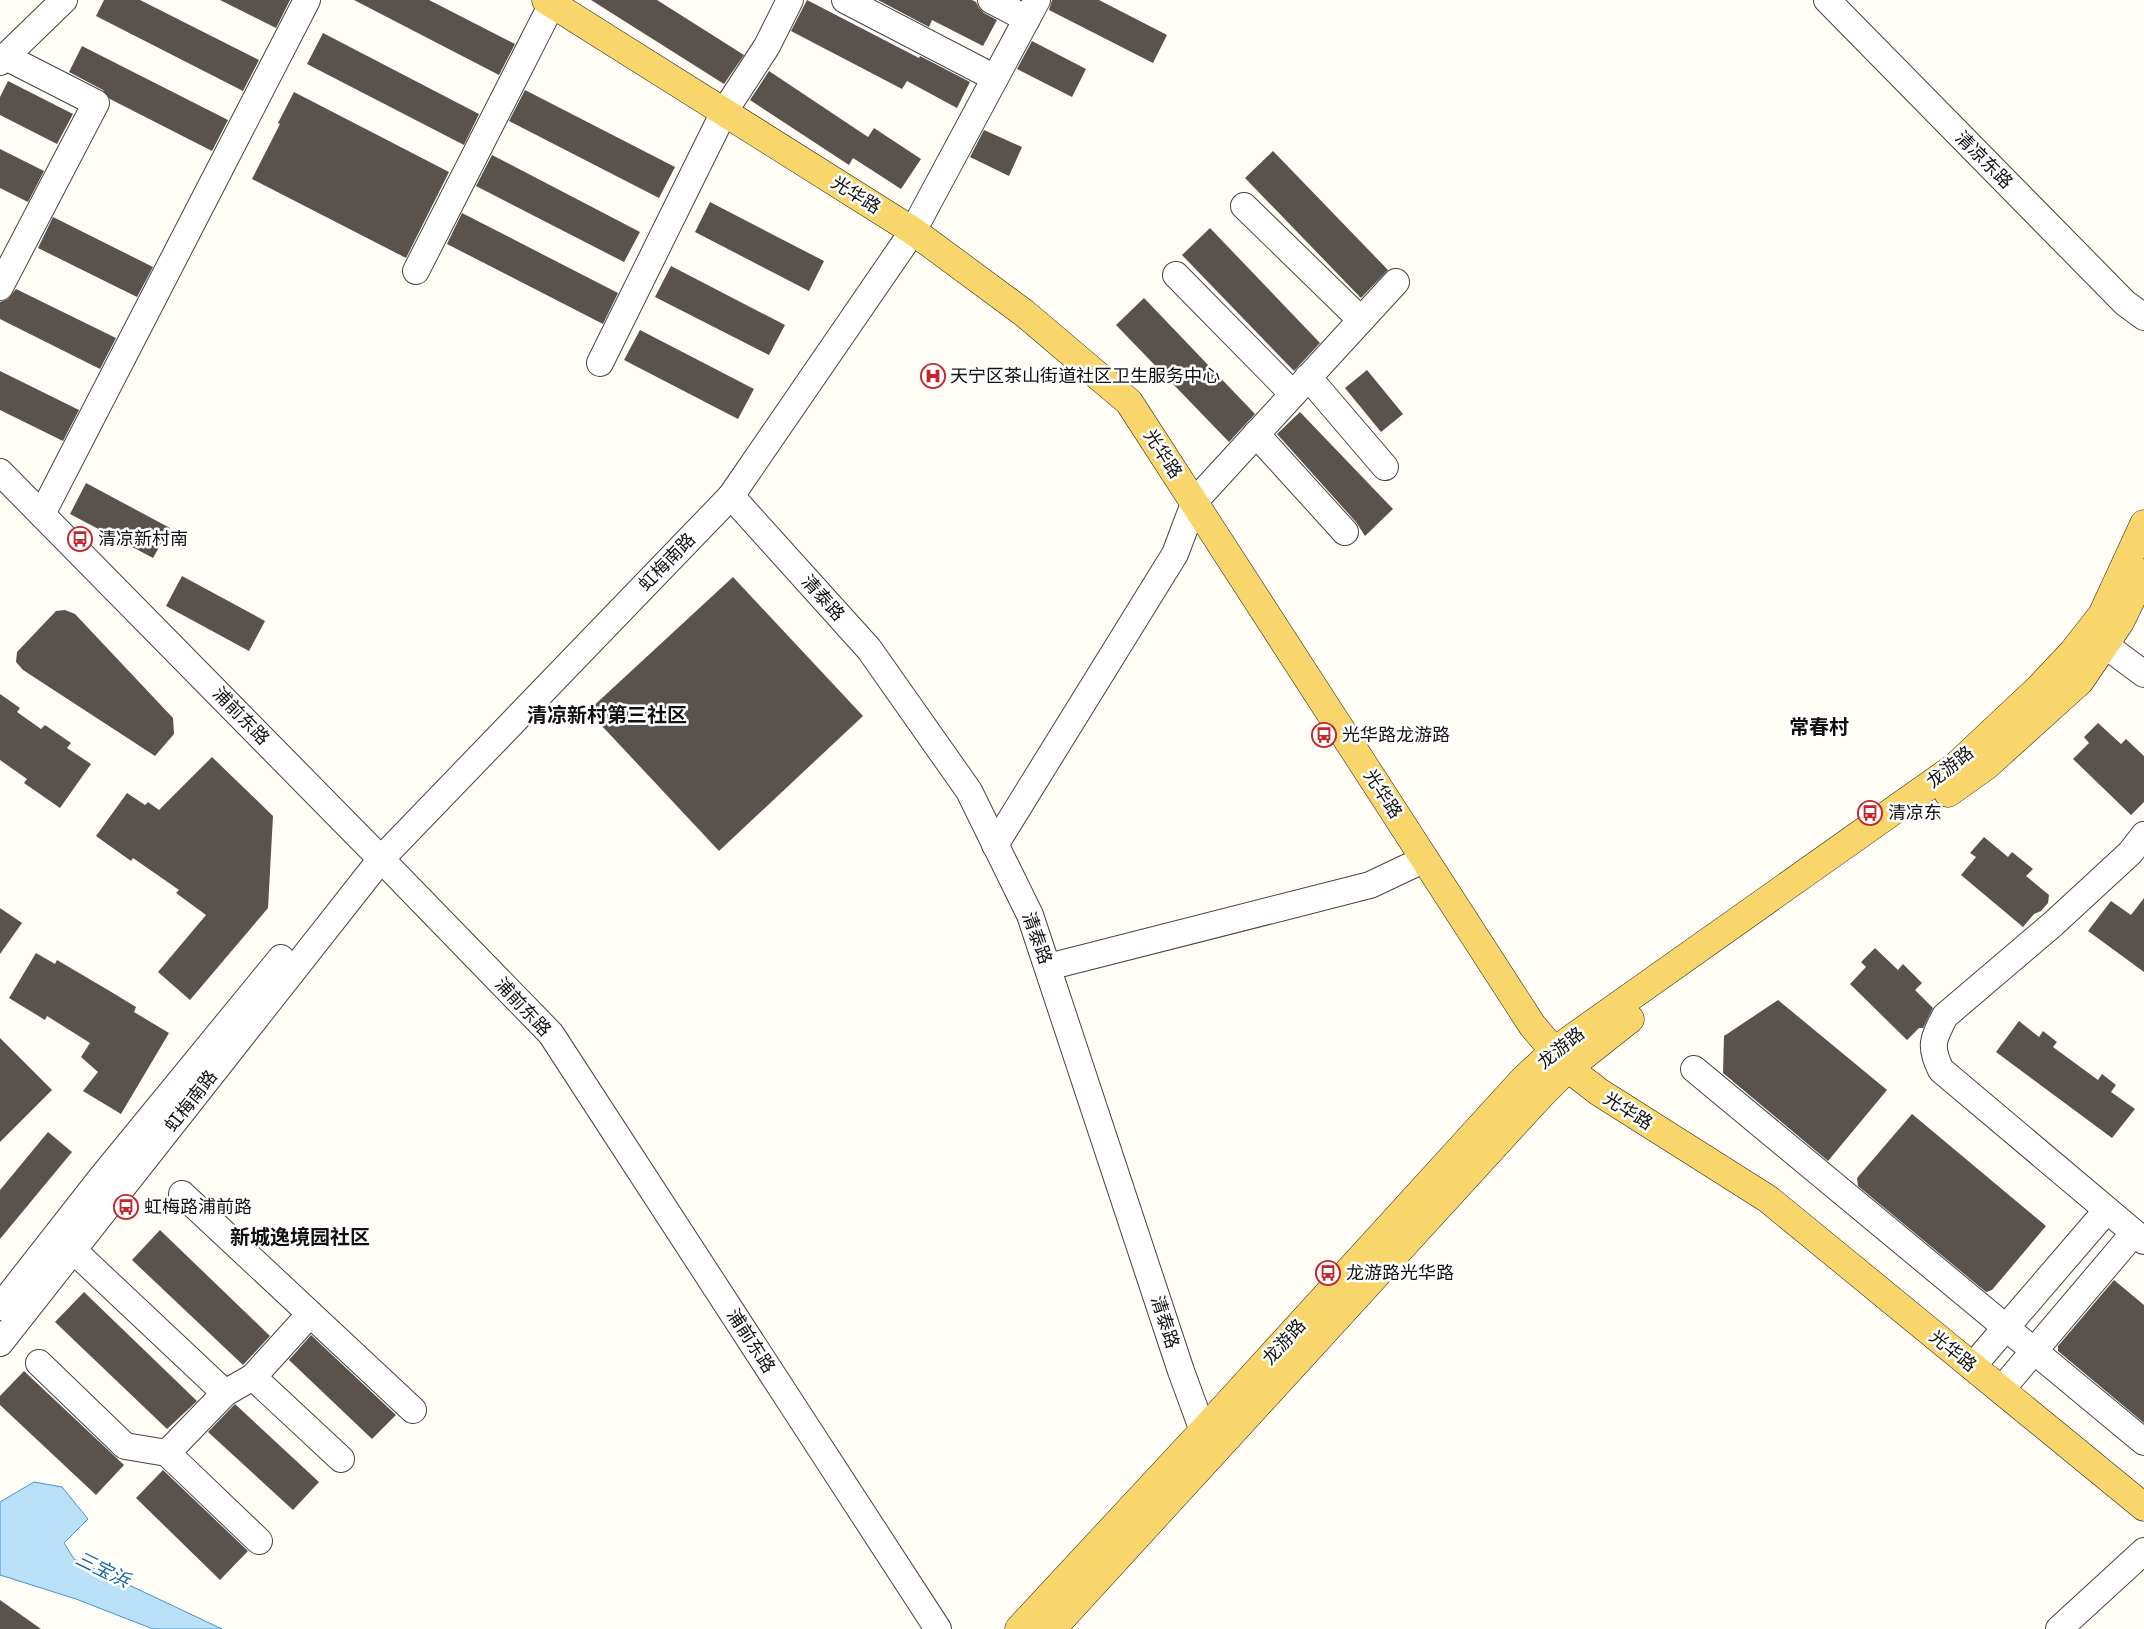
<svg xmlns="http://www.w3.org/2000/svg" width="2144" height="1629" viewBox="0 0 2144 1629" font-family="'PT Serif','Noto Sans SC',serif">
<rect width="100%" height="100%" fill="#fffdf5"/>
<polygon fill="#b9e0f7" stroke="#3f96cf" points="34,1482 62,1487 88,1519 64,1543 74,1559 222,1629 153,1629 76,1599 0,1575 0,1502"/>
<g fill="#5a524d">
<polygon points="104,0 140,0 259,60 243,91 96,16"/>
<polygon points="220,0 290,0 276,28"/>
<polygon points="354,0 429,0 515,44 499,75"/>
<polygon points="591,0 657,0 744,55 724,84"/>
<polygon points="807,0 919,58 920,56 970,82 957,108 907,81 902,89 791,31"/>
<polygon points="878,0 972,0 976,2 979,8 984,13 997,20 983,46 932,20 929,27"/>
<polygon points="1052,0 1099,0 1167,35 1153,63 1049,10"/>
<polygon points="323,33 479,114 464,145 307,64"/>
<polygon points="1032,41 1086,69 1072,97 1017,69"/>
<polygon points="82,46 228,120 212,151 110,99 103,90 69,72"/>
<polygon points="769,71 868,137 874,128 921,159 901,189 853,158 849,165 750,100"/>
<polygon points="8,81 73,114 57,144 0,115 0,97"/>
<polygon points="525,90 675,167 659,198 509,121"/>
<polygon points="294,92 449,172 406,258 252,179 280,124 278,123"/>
<polygon points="984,130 1022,147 1009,176 970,157"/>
<polygon points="0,149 44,171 28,202 0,188"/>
<polygon points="1273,151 1388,270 1361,298 1245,178"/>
<polygon points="492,155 640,232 624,262 476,186"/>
<polygon points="710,202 824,261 809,291 695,232"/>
<polygon points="462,213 618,293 603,324 447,244"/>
<polygon points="53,217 153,267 137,297 38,248"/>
<polygon points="1210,228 1320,343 1294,371 1182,255"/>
<polygon points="671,266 785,325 769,355 655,297"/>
<polygon points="16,289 116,338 100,369 0,319 0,302 8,299"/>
<polygon points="1144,298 1255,414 1229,442 1116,325"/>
<polygon points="640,330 754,389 738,419 624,360"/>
<polygon points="1367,370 1403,414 1381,432 1345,388"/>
<polygon points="0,371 79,410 63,441 0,410"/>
<polygon points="1300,412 1393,509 1365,536 1356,522 1277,434"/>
<polygon points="86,483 170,528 153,558 70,514"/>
<polygon points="182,576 265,621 249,651 166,606"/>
<polygon points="733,577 863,716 719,851 588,711"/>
<polygon points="65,610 75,614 173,718 174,734 155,756 23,670 16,662 17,652 56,611"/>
<polygon points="0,694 20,708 17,712 41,729 45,725 71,743 67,748 91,764 60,808 24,783 27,779 0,760"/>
<polygon points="2098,723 2121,744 2126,739 2144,756 2144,802 2131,815 2073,759 2089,743 2084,737"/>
<polygon points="212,757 273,816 268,908 190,1000 158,972 206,915 176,893 179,890 133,858 131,861 96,836 127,793 145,805 148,802 159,810"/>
<polygon points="1984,837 2008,857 2012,852 2033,869 2026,876 2049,895 2048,903 2041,911 2034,914 2023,927 1961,875 1976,857 1970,853"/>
<polygon points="2144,898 2144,972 2088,931 2111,901 2131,915"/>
<polygon points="0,908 22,923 0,954"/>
<polygon points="1875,948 1898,970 1903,964 1922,983 1915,990 1933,1008 1923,1028 1919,1028 1907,1040 1850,984 1866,967 1861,962"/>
<polygon points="36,953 55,964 57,960 108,990 136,1007 134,1012 169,1033 121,1114 83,1091 98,1072 81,1057 90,1043 47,1016 45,1020 9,998"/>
<polygon points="1778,1000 1887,1090 1828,1161 1723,1073 1724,1036"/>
<polygon points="2019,1021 2039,1037 2043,1031 2057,1042 2053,1047 2098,1080 2102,1074 2116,1085 2111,1092 2135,1109 2112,1138 1996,1052"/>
<polygon points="0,1038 52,1090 0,1142"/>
<polygon points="1912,1114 2046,1226 1992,1290 1986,1292 1858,1186 1857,1178"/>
<polygon points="48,1132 72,1152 0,1239 0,1190"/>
<polygon points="160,1230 270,1336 243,1365 132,1260"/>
<polygon points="2114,1280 2144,1305 2144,1423 2058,1351 2058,1346"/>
<polygon points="84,1292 197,1401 167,1429 55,1322"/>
<polygon points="311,1335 396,1415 372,1439 289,1360"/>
<polygon points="24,1371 124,1465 96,1495 0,1405 0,1396"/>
<polygon points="235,1404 319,1482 293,1510 208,1432"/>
<polygon points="163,1470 248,1551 220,1580 136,1498"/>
<polygon points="0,1600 41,1629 0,1629"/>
</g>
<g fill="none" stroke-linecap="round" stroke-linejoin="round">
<defs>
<g id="minor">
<polyline points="845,0 995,78"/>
<polyline points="991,0 1027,19"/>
<polyline points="1827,0 2125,303 2144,317"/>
<polyline points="0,62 64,0"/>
<polyline points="1244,206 1361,320"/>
<polyline points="416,271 554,0"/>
<polyline points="1176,275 1293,394"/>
<polyline points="0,287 96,103 6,57"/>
<polyline points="600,363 724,112 767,46 790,0"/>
<polyline points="1308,377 1385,467"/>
<polyline points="1256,434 1345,532"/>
<polyline points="0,472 381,859 551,1034 938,1629"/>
<polyline points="731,496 869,649 969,791 1030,915 1181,1371 1203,1431 1217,1445"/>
<polyline points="42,514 307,0"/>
<polyline points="2105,645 2144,674"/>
<path d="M2144,835l-14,18 -77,71 -108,92c-12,23 -16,30 -4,54l203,171"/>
<polyline points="995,845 1175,554 1195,501 1396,282"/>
<polyline points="1048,967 1370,885 1425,859"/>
<polyline points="1694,1069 2144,1442"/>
<polyline points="182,1194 413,1410"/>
<polyline points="73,1250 225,1393"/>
<polyline points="0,1307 101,1178 281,958"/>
<polyline points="0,1343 381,859 731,496 913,231 1037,0"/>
<polyline points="39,1363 125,1446 167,1453 259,1541"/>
<polyline points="1972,1367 2107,1210"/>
<polyline points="253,1377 341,1459"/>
<polyline points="2001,1390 2134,1233"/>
<polyline points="167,1453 225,1393 253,1377 310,1314"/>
<polyline points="2059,1629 2144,1551"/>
</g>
<g id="major">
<polyline points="546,0 913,231 1024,313 1129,402 1532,1025 1568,1068 1599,1092 1768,1199 2144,1507"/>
<polyline points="1948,793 1986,766 2080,681 2120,622 2144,573"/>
<polyline points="1019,1629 1203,1431 1523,1080 1554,1051 1955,767 2039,688 2073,652 2102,615 2144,524"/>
<polyline points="1052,1629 1541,1095 1568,1068 1630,1019"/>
</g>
</defs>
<use href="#minor" stroke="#444" stroke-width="28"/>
<use href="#major" stroke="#222" stroke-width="29"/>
<use href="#minor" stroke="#fff" stroke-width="26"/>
<use href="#major" stroke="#f9d66b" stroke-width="28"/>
</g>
<defs>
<symbol id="hospital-ring" viewBox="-11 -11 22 22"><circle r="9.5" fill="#fff" stroke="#c4262e" stroke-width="1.5"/><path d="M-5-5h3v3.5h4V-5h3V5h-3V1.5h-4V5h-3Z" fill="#c4262e"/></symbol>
<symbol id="bus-ring" viewBox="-11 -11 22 22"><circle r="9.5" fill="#fff" stroke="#c4262e" stroke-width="1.5"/><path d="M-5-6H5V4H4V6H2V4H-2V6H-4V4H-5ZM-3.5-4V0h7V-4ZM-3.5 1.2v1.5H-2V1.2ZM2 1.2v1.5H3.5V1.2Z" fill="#c4262e"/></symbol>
</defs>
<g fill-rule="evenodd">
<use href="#hospital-ring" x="919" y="362" width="28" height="28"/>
<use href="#bus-ring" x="66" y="525" width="28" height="28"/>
<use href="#bus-ring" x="1310" y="721" width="28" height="28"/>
<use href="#bus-ring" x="1856" y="799" width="28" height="28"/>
<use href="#bus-ring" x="112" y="1193" width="28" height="28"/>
<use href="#bus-ring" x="1314" y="1259" width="28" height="28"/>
</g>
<g text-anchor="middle" stroke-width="5" stroke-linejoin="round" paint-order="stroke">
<g font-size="18" fill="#111" stroke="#fff">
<text transform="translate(1984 160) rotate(45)" y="6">清凉东路</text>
<text transform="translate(856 195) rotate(32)" y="6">光华路</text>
<text transform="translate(1163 454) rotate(57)" y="6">光华路</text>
<text transform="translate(667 562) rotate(-46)" y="6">虹梅南路</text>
<text transform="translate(823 598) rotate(48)" y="6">清泰路</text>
<text transform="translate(241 716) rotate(46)" y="6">浦前东路</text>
<text transform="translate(1950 767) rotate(-39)" y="6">龙游路</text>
<text transform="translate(1383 794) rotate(57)" y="6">光华路</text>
<text transform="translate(1037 938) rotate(70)" y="6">清泰路</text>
<text transform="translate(523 1007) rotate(47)" y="6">浦前东路</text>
<text transform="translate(1561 1048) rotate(-39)" y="6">龙游路</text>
<text transform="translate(191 1101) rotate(-52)" y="6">虹梅南路</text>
<text transform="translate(1628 1111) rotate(32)" y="6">光华路</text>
<text transform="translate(1165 1322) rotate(72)" y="6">清泰路</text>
<text transform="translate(751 1341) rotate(57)" y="6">浦前东路</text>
<text transform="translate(1284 1342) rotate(-48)" y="6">龙游路</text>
<text transform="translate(1953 1351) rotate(39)" y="6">光华路</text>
</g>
<g font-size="18" fill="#111" stroke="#fff" text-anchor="start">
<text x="950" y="382">天宁区茶山街道社区卫生服务中心</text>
<text x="98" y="545">清凉新村南</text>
<text x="1342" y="741">光华路龙游路</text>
<text x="1888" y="819">清凉东</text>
<text x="144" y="1213">虹梅路浦前路</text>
<text x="1346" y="1279">龙游路光华路</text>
</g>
<g font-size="19" font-style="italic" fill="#1768a6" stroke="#fff">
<text transform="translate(103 1569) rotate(26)" y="7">三宝浜</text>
</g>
<g font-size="20" font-weight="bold" fill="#111" stroke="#fff">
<text x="607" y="722">清凉新村第三社区</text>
<text x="1819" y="734">常春村</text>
<text x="300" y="1244">新城逸境园社区</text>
</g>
</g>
</svg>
